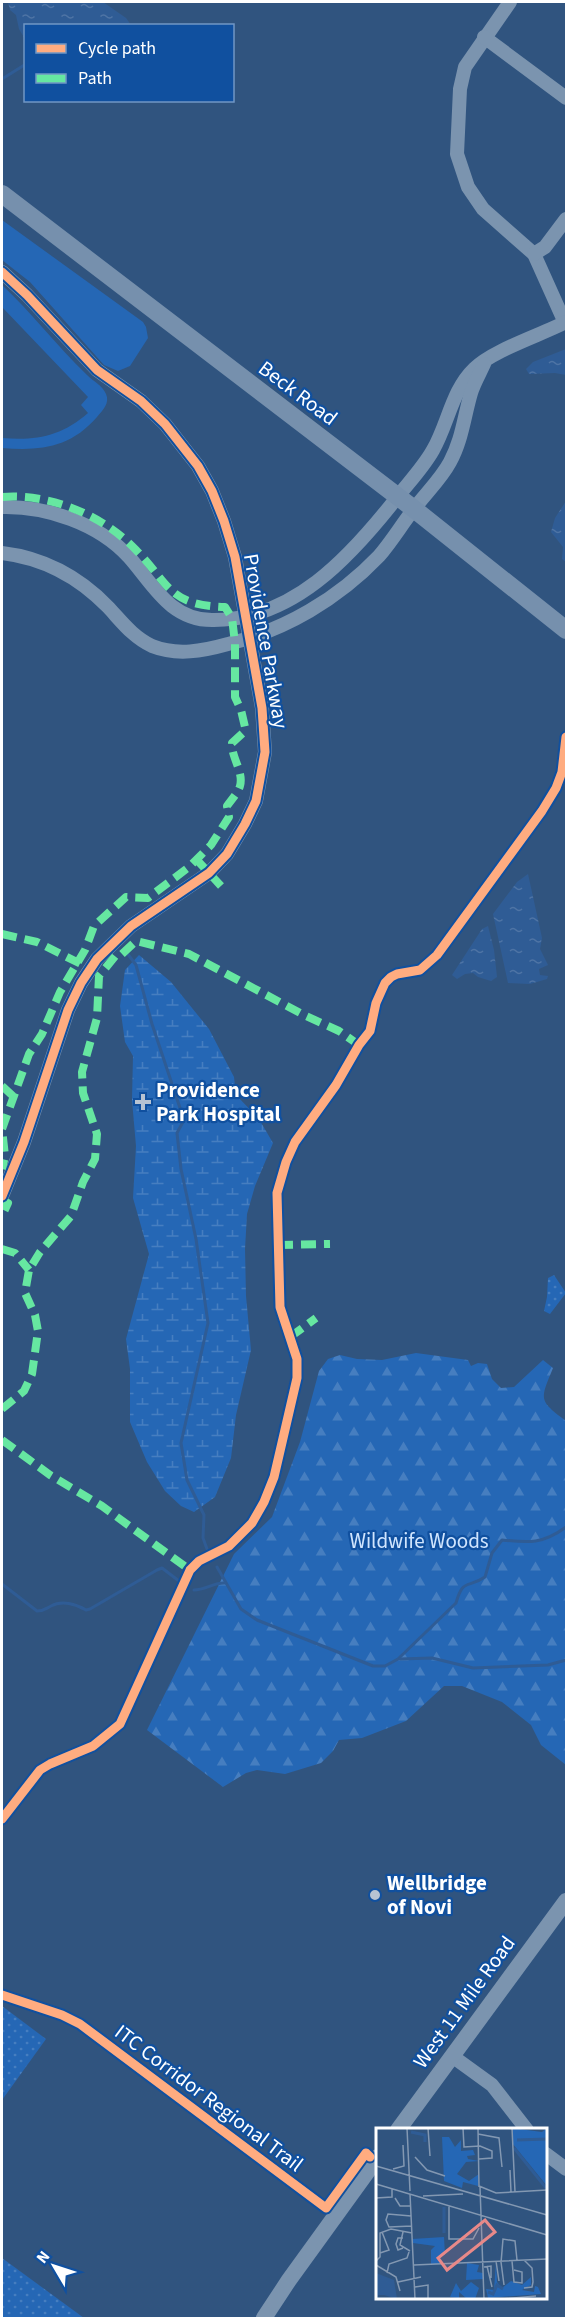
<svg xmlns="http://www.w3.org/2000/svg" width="568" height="2320" viewBox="0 0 568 2320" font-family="'Source Sans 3',sans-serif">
<defs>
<pattern id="forest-firs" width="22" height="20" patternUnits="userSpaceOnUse" patternTransform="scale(1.5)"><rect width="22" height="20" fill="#2567b5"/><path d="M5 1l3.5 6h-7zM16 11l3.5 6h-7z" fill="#467ec0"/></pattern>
<pattern id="wetland-marsh" width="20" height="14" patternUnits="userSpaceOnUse" patternTransform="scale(1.5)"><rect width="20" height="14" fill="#2567b5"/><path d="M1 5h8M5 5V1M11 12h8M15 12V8" fill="none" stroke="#467ec0"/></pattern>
<pattern id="park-dots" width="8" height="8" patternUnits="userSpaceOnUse" patternTransform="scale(1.5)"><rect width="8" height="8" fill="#2567b5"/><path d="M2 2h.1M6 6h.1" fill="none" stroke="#467ec0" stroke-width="1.8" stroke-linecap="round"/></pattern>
<pattern id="water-ripples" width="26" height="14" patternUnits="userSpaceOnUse" patternTransform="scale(1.5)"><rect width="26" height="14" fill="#2f5c95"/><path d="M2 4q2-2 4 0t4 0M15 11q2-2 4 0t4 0" fill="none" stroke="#4e74a5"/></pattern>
</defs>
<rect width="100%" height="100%" fill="#30547f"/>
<g fill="#2567b5">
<polygon points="2,220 143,322 146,327 148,338 130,366 118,371 104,365 30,282 2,260"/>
<path d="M2,285c30,28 55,61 85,90 6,6 16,11 19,19 4,9 -3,16 -9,23 -27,31 -57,34 -95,31v-10c34,3 60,-2 86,-25l-7,-8 7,-8 -86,-90z"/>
</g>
<path fill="url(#forest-firs)" d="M416,1353l52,7 3,6 7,-3 9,1 5,15 9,9 13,-1 29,-27 10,8c-13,32 -15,32 13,53v344l-25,-20 -10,-20 -29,-23 -40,-16h-18l-38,35 -44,17 -23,2 -6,11 -12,12 -36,11 -28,-4 -11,3 -23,14 -76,-57 87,-176 38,-37 28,-75 19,-71 9,-12 12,-4 17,4 25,1z"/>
<polygon fill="url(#wetland-marsh)" points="139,955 171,982 209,1029 234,1077 236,1095 259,1119 273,1143 255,1186 247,1214 245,1249 246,1296 251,1350 236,1415 231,1458 215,1497 194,1512 181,1506 165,1491 147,1462 130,1422 130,1369 126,1339 149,1254 133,1198 136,1146 132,1100 133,1056 125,1042 120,1006 125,970"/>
<g fill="url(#park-dots)">
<polygon points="554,1275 566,1293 550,1314 544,1311 547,1297 548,1278"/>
<polygon points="2,2006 46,2039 2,2100"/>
<polygon points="2,2258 84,2318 2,2318"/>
</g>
<g fill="url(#water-ripples)">
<polygon points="8,2 103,2 126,18 131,25 26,26 25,39 19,29 16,15 10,10"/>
<polygon points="566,349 566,375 555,373 529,374 526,369 533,362"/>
<polygon points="566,501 566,562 562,559 563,547 551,532 555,518"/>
<polygon points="528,874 542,938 540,949 548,965 539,969 540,975 548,976 547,979 530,984 508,983 493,914 517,882"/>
<polygon points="488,926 494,950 497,977 491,981 478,977 473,973 465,974 457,979 452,975 482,929"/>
</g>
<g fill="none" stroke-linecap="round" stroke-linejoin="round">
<g stroke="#2f5c95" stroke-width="3">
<polyline points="2,79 26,64"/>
<polyline points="127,953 136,965 152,1024 184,1120 177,1133 181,1169 196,1239 208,1323 181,1443 187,1480 204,1515 203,1538 207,1549"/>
<path d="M217,1567l24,42 16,11 116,46h12l13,-7 58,-56c7,-25 11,-14 29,-26l7,-24 10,-13c27,3 41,4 64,-13"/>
<path d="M2,1584l35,27c7,0 8,-2 14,-5 11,-6 25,-2 35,4l4,-1 67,-39 5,-2 17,13"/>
<path d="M194,1590c11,0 21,-8 31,-7"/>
<polyline points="400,1659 432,1658 473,1668 548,1665 566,1660"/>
</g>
<g stroke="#7b94af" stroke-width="14">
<polyline points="510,2 465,67 460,89 457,154 468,187 483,209 534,254 565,323"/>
<polyline points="484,37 566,98"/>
<polyline points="534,254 545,247 566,219"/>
<polyline points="2,272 27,295 97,370 141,401 165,424 198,466 212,491 224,521 235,557 262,708 265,752 256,801 245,824 227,854 209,873 131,926 97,959 81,983 68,1010 24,1142 2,1196"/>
<path d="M2,507c44,-1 96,16 127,50 24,27 41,63 83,63 80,1 138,-63 183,-120 13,-17 28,-32 38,-50 15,-26 19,-60 41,-81 19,-19 67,-34 92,-47"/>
<path d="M2,553c42,5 76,23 106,54 14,15 25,30 44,39 25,10 51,5 76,-2 57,-14 110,-45 151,-88 13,-15 23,-32 35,-47 12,-16 27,-30 36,-47 12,-22 14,-45 21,-69 3,-10 9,-20 13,-29"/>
<polyline points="452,2056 492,2085 527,2130"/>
<polyline points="546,2154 566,2169"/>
</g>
<g stroke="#7b94af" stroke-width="16">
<polyline points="398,2130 566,1901"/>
<polyline points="264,2318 289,2280 378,2157"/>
</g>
<polyline stroke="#7690ad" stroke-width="18" points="2,194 414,509 566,630"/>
<g stroke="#66e7a1" stroke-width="8" stroke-dasharray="15 8" stroke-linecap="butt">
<path d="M2,497c47,-4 101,18 134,53 34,35 32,55 89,57l7,11 3,25v54l6,13 4,17 -1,5 -12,11c-1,14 12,29 8,43 -2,7 -9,14 -13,20l2,11 -18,28 -22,22 -41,31 -22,-1 -32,29 -9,24 -25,42 -18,42 -13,20 -27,75 3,27 -3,13"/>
<polyline points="197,860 221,886"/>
<polyline points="2,934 37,942 81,964"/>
<polyline points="2,1086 14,1097"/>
<polyline points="2,1200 8,1203 2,1216"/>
<polyline points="278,1245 330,1244"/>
<polyline points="2,1249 15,1253 29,1270"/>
<polyline points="290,1337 316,1318"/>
<polyline points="2,1409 24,1391 32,1374 38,1331 35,1315 25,1293 29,1270 40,1252 71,1216 83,1182 95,1159 97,1134 83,1093 82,1072 97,1018 99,976 117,954 122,954 136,941 189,954 306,1016 339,1031 359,1045"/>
<polyline points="2,1440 50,1475 102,1506 190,1570"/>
</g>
<defs>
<g id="cycleway">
<polyline points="2,272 27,295 97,370 141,401 165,424 198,466 212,491 224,521 235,557 262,708 265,752 256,801 245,824 227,854 209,873 131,926 97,959 81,983 68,1010 24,1142 2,1196"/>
<polyline points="2,1819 40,1770 50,1764 93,1746 120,1724 190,1570 199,1561 229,1546 252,1523 264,1502 274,1477 297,1378 297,1359 280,1307 277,1193 286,1162 295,1142 336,1085 359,1045 370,1031 376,1003 385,983 391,977 397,974 420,970 437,955 542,811 556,788 562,772 566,737"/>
<polyline points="2,1995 62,2015 80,2024 326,2208 366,2153 370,2157"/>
</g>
</defs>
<use href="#cycleway" stroke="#10509f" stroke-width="13"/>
<use href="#cycleway" stroke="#ffac80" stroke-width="9"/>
</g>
<g fill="#b7c3d2" stroke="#10509f" stroke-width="2">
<path d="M140 1093h6v6h6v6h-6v6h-6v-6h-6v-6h6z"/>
<circle cx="375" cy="1895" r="6"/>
</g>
<g text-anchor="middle" stroke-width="4.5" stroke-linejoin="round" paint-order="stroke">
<g font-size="21" fill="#fff" stroke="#10509f">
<text transform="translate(298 393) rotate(37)" y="7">Beck Road</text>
<text transform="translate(266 641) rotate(80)" y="7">Providence Parkway</text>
<text transform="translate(464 2002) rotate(-54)" y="7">West 11 Mile Road</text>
<text transform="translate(209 2098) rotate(37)" y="7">ITC Corridor Regional Trail</text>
</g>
<g font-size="21" font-weight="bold" fill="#fff" stroke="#10509f" text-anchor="start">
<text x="156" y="1097">Providence<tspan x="156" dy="24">Park Hospital</tspan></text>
<text x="387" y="1890">Wellbridge<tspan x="387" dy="24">of Novi</tspan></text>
</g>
<g font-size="21" fill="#d0e5fe" stroke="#10509f">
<text x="419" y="1548">Wildwife Woods</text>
</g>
</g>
<g transform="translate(376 2128)">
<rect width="171" height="171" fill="#30547f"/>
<path d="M66,9h7l6,10 6,-7v11l12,-1 2,5 -8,1 1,3 11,2 -13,1 -9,12 12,7 10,-7 -1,12 -15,-4 -1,6 -18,-7zM120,134l1,20 5,6 9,-7 11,4 9,-8v8l-9,5 12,2 1,-6 3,1 3,7 -53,4 -2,-9 8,1z" fill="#2567b5"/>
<path d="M95,154l8,6 -4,11h-8l-8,-7v6l-9,-1 6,-14 5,8z" fill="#2567b5"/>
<path d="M136,0l30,4 5,-4v58l-35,-43zM68,109l1,18h-6l1,9h-9v-14l4,-4 -22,-3 -1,-4zM91,135l12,2 -2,7 6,1v6l-17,1z" fill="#2567b5"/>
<path d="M0,145l18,7 3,19 -13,-4h-6l1,4 -3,-4z" fill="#2f5c95"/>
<path fill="none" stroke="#2f5c95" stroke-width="3" d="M35,4l14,3v7M141,12l30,-1M138,20l32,40M68,105v-26M112,164l5,2 4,-9 6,4"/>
<path fill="none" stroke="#8398b2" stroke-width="1.5" d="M31,0l3,63M52,0l2,28M87,0l1,19 16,-1 12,5v7l-13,1M102,0l1,59M136,0l3,64M102,6l21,4 3,29M39,29l12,13 18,6M0,38l171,49M17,41l11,-3 -1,-21M134,42l1,22M0,56l171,51M103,58l17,7 51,-3M104,59l4,112M34,66l5,105M47,68l40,-2M0,70l16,-1v-8M19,70l5,8h10M73,78v33h24l6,-11M35,88l-23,-2 -2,6 3,7 23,-1M27,104l-3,13 10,6M27,110h-5l-2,6 2,6 5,-2M4,125l9,-3 -7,-18M0,133l4,-4v-24l11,-4 21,4M120,133l3,20M136,133l2,21 8,1v-11l-8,-2M125,134l3,23M125,135l2,-24 12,2 2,19M0,137l20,12 4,14M38,137l133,-6M111,138l5,21M108,139l7,-1v12M11,145l2,-9 18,-6 2,-6M22,154l23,-5M39,159l13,-2v14M148,160l8,-1 1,-5 -1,-14 -8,-8M126,171l34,-3"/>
<path fill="#e88989" fill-opacity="0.15" stroke="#e88989" stroke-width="3" d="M109,92l10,12 -48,38 -9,-12z"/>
<rect width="171" height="171" fill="none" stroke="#fff" stroke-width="3"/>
</g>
<rect width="568" height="2320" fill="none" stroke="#ffffff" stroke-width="6"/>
<rect x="24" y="24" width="210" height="78" fill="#10509f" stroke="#7096c5" stroke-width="1.5"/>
<rect x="36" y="44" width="30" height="9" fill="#ffac80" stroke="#7096c5" stroke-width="1.5"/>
<text x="78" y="54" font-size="18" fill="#ffffff">Cycle path</text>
<rect x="36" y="74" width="30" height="9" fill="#66e7a1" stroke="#7096c5" stroke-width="1.5"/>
<text x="78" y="84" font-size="18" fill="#ffffff">Path</text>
<g transform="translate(54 2266) rotate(309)" stroke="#10509f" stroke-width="4.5" paint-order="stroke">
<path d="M0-4.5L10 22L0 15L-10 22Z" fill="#ffffff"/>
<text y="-9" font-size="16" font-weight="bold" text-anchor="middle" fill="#ffffff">N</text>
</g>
</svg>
